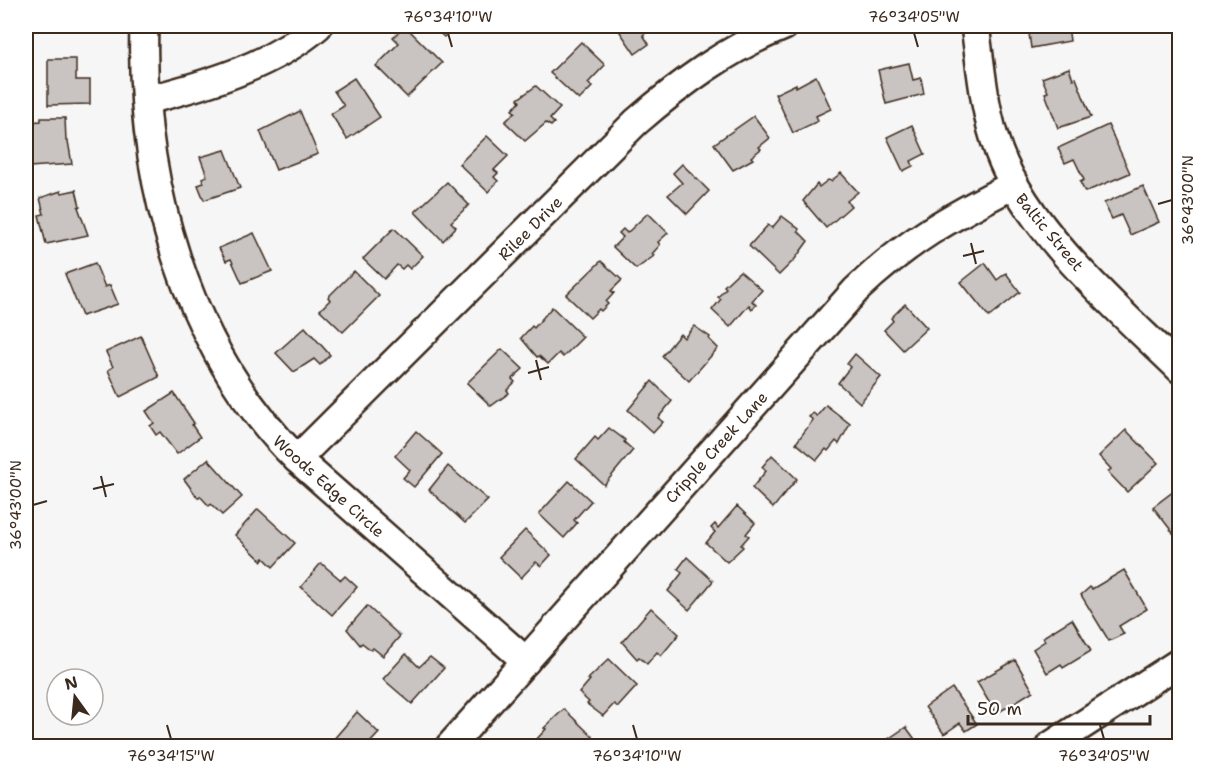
<svg xmlns="http://www.w3.org/2000/svg" width="1205" height="772" viewBox="0 0 1205 772" font-family="'Shantell Sans',sans-serif">
<rect width="100%" height="100%" fill="#f7f6f6"/>
<filter id="ink" filterUnits="userSpaceOnUse"><feTurbulence type="fractalNoise" baseFrequency=".0167" numOctaves="2"/><feDisplacementMap in="SourceGraphic" scale="12" xChannelSelector="R" yChannelSelector="G"/><feConvolveMatrix kernelMatrix="1 2 1 2 8 2 1 2 1" color-interpolation-filters="sRGB"/></filter>
<g filter="url(#ink)">
<g fill="#c9c3c1" stroke="#3b2a1e" stroke-width="1.5">
<polygon points="405,26 442,63 407,97 376,66 399,43 393,37"/>
<polygon points="432,26 456,26 444,37"/>
<polygon points="616,26 663,26 658,29 656,26 643,35 649,44 635,54"/>
<polygon points="1028,26 1068,26 1070,41 1031,48"/>
<polygon points="581,42 605,65 588,83 592,87 579,100 550,73"/>
<polygon points="48,59 76,59 76,80 90,80 90,104 48,105"/>
<polygon points="909,63 913,80 921,78 924,94 886,104 878,70"/>
<polygon points="1069,68 1073,79 1076,78 1091,117 1058,128 1045,93 1048,92 1042,78"/>
<polygon points="816,76 831,109 816,116 818,121 793,133 775,94 796,84 796,87"/>
<polygon points="354,78 380,117 347,139 331,114 344,106 334,91"/>
<polygon points="536,86 560,108 550,119 554,123 551,126 546,123 525,141 505,122 515,112 512,110 520,102 518,99"/>
<polygon points="300,111 318,154 276,170 260,131"/>
<polygon points="754,116 770,138 759,147 761,149 751,157 753,159 733,170 714,144"/>
<polygon points="41,118 65,118 66,141 68,141 72,164 29,167 26,141 31,138 29,122 41,121"/>
<polygon points="912,125 925,154 911,161 913,166 903,171 887,137"/>
<polygon points="1108,125 1130,173 1085,192 1080,182 1084,180 1074,159 1065,163 1058,148"/>
<polygon points="487,136 508,156 494,170 498,173 494,177 498,181 488,192 459,164"/>
<polygon points="225,150 240,188 204,200 198,185 204,183 202,178 207,176 200,157"/>
<polygon points="682,164 709,191 687,214 668,195 682,183 673,173"/>
<polygon points="841,173 858,192 847,201 851,206 826,228 803,201 817,184 819,187 828,180 831,181"/>
<polygon points="447,182 469,205 451,222 456,227 443,241 415,212"/>
<polygon points="1143,186 1159,222 1130,235 1121,215 1112,219 1104,203"/>
<polygon points="76,190 80,206 78,207 88,235 46,244 39,215 44,214 40,198 61,191 62,193"/>
<polygon points="648,213 668,233 658,242 660,245 652,254 654,256 636,269 613,247 623,237 619,233 623,229 627,233"/>
<polygon points="782,216 799,229 798,231 808,241 795,259 779,275 749,246 768,225 772,228"/>
<polygon points="394,228 423,256 410,269 406,265 402,269 397,265 384,279 363,259"/>
<polygon points="254,233 272,271 242,283 231,259 226,261 219,248"/>
<polygon points="601,261 622,280 611,291 614,293 606,302 608,304 601,311 599,309 590,318 566,295"/>
<polygon points="95,263 105,287 110,285 118,304 82,316 65,274"/>
<polygon points="985,263 997,280 1006,273 1020,292 989,317 961,282"/>
<polygon points="354,271 379,296 343,332 320,310 330,300 328,297"/>
<polygon points="740,271 762,290 752,301 756,305 752,309 749,305 730,327 712,310 721,299 718,297 726,288 724,286"/>
<polygon points="905,304 927,328 903,350 884,330 893,321 891,318"/>
<polygon points="552,307 583,337 563,357 559,353 548,364 539,356 537,357 521,338 532,326 534,328"/>
<polygon points="694,326 710,337 709,339 718,348 689,381 662,356 680,334 684,338"/>
<polygon points="305,327 330,355 320,365 314,359 294,372 276,353"/>
<polygon points="141,336 159,377 120,397 108,370 113,367 106,352"/>
<polygon points="502,349 523,369 512,379 515,382 507,390 509,393 491,406 467,383"/>
<polygon points="855,354 881,377 860,403 838,383 850,367 847,364"/>
<polygon points="652,381 672,401 658,418 663,422 653,433 628,410"/>
<polygon points="174,393 194,423 192,425 200,437 177,454 160,432 156,435 150,426 154,423 146,411"/>
<polygon points="826,405 850,424 839,444 836,441 828,451 826,449 817,460 796,443 813,420 809,417 813,413 817,416"/>
<polygon points="609,428 625,440 624,442 633,450 604,485 576,459 595,437 598,440"/>
<polygon points="1126,430 1158,463 1127,492 1108,472 1111,469 1099,456"/>
<polygon points="416,431 442,454 414,487 403,478 410,470 395,456"/>
<polygon points="772,455 797,479 773,508 752,488 766,471 762,467"/>
<polygon points="208,459 242,497 222,515 211,504 209,506 200,496 198,498 184,479"/>
<polygon points="448,466 488,500 465,523 429,490"/>
<polygon points="569,481 591,501 574,520 577,523 564,538 539,514"/>
<polygon points="1174,491 1180,498 1180,542 1153,507"/>
<polygon points="737,506 755,523 746,534 749,536 741,545 743,547 727,562 706,543 715,532 711,528 715,524 718,528"/>
<polygon points="258,509 295,543 273,567 264,558 262,561 235,535"/>
<polygon points="525,530 551,555 541,566 536,562 521,578 499,557"/>
<polygon points="687,557 713,581 689,610 668,591 682,573 678,569"/>
<polygon points="321,563 341,580 345,576 357,587 332,615 301,587"/>
<polygon points="1124,570 1147,609 1119,626 1124,634 1109,641 1081,595 1090,587 1092,589"/>
<polygon points="367,606 400,636 383,656 373,648 371,650 362,643 360,645 347,629"/>
<polygon points="651,608 679,634 661,656 657,652 647,664 639,657 637,659 622,642"/>
<polygon points="1072,619 1091,651 1063,668 1061,664 1047,673 1033,649 1045,641 1043,637"/>
<polygon points="406,654 419,667 430,657 444,668 412,704 383,679"/>
<polygon points="609,659 637,686 618,707 614,704 603,716 587,704 589,702 579,693 590,680 588,679"/>
<polygon points="1015,660 1033,691 996,714 977,682"/>
<polygon points="952,688 977,724 966,731 960,723 944,734 925,707"/>
<polygon points="564,709 593,737 584,746 540,746 535,741 546,729 544,728"/>
<polygon points="357,712 379,733 367,746 340,746 333,740"/>
<polygon points="906,727 920,746 878,746"/>
<polygon points="1177,735 1180,746 1159,746 1166,743"/>
</g>
<g fill="none" stroke-linecap="round" stroke-linejoin="round">
<defs>
<g id="minor">
<path d="M144,26c-5,154 42,323 153,433l229,202"/>
<path d="M975,26c6,41 9,87 24,126 30,80 119,157 181,217"/>
<path d="M147,100c58,-15 125,-34 171,-74"/>
<path d="M297,459l339,-337c45,-39 92,-74 148,-96"/>
<path d="M450,746l406,-456c51,-49 95,-73 157,-105"/>
<polyline points="1050,746 1180,662"/>
</g>
</defs>
<use href="#minor" stroke="#3b2a1e" stroke-width="32"/>
<use href="#minor" stroke="#fff" stroke-width="27"/>
</g>
</g>
<path fill="none" stroke="#3b2a1e" stroke-width="2" d="M448,33l4,14M914,33l4,14M1158,204l14,-4M971,243l5,21M963,256l21,-5M536,360l5,20M528,373l21,-6M101,476l5,21M93,489l21,-5M33,505l14,-4M167,725l4,14M633,725l4,14M1100,725l4,14"/>
<g text-anchor="middle" stroke-width="4.5" stroke-linejoin="round" paint-order="stroke">
<g font-size="16" fill="#3b2a1e" stroke="#fff">
<text transform="translate(530 228) rotate(-45)" y="6">Rilee Drive</text>
<text transform="translate(1050 232) rotate(50)" y="6">Baltic Street</text>
<text transform="translate(716 447) rotate(-48)" y="6">Cripple Creek Lane</text>
<text transform="translate(329 486) rotate(42)" y="6">Woods Edge Circle</text>
</g>
</g>
<rect width="1205" height="772" fill="none" stroke="#fff" stroke-width="66"/>
<g transform="translate(75 697) rotate(345)"><circle r="28" fill="#ffffff" stroke="#b1aaa5" stroke-width="1.5"/>
<path d="M0-4.5L10 22L0 15L-10 22Z" fill="#3b2a1e"/>
<text y="-9" font-size="16" font-weight="bold" text-anchor="middle" fill="#3b2a1e">N</text>
</g>
<path d="M968 715v9h182v-9" fill="none" stroke="#3b2a1e" stroke-width="3"/>
<text x="977" y="715" font-size="18" fill="#3b2a1e" stroke="#ffffff" stroke-width="4.5" paint-order="stroke">50 m</text>
<rect x="33" y="33" width="1139" height="706" fill="none" stroke="#3b2a1e" stroke-width="2"/>
<g font-size="15" text-anchor="middle" fill="#3b2a1e">
<text x="448" y="22">76°34'10"W</text>
<text x="914" y="22">76°34'05"W</text>
<text transform="translate(1188 200) rotate(-90)" y="5">36°43'00"N</text>
<text transform="translate(16 505) rotate(-90)" y="5">36°43'00"N</text>
<text x="171" y="761">76°34'15"W</text>
<text x="637" y="761">76°34'10"W</text>
<text x="1104" y="761">76°34'05"W</text>
</g>
</svg>
